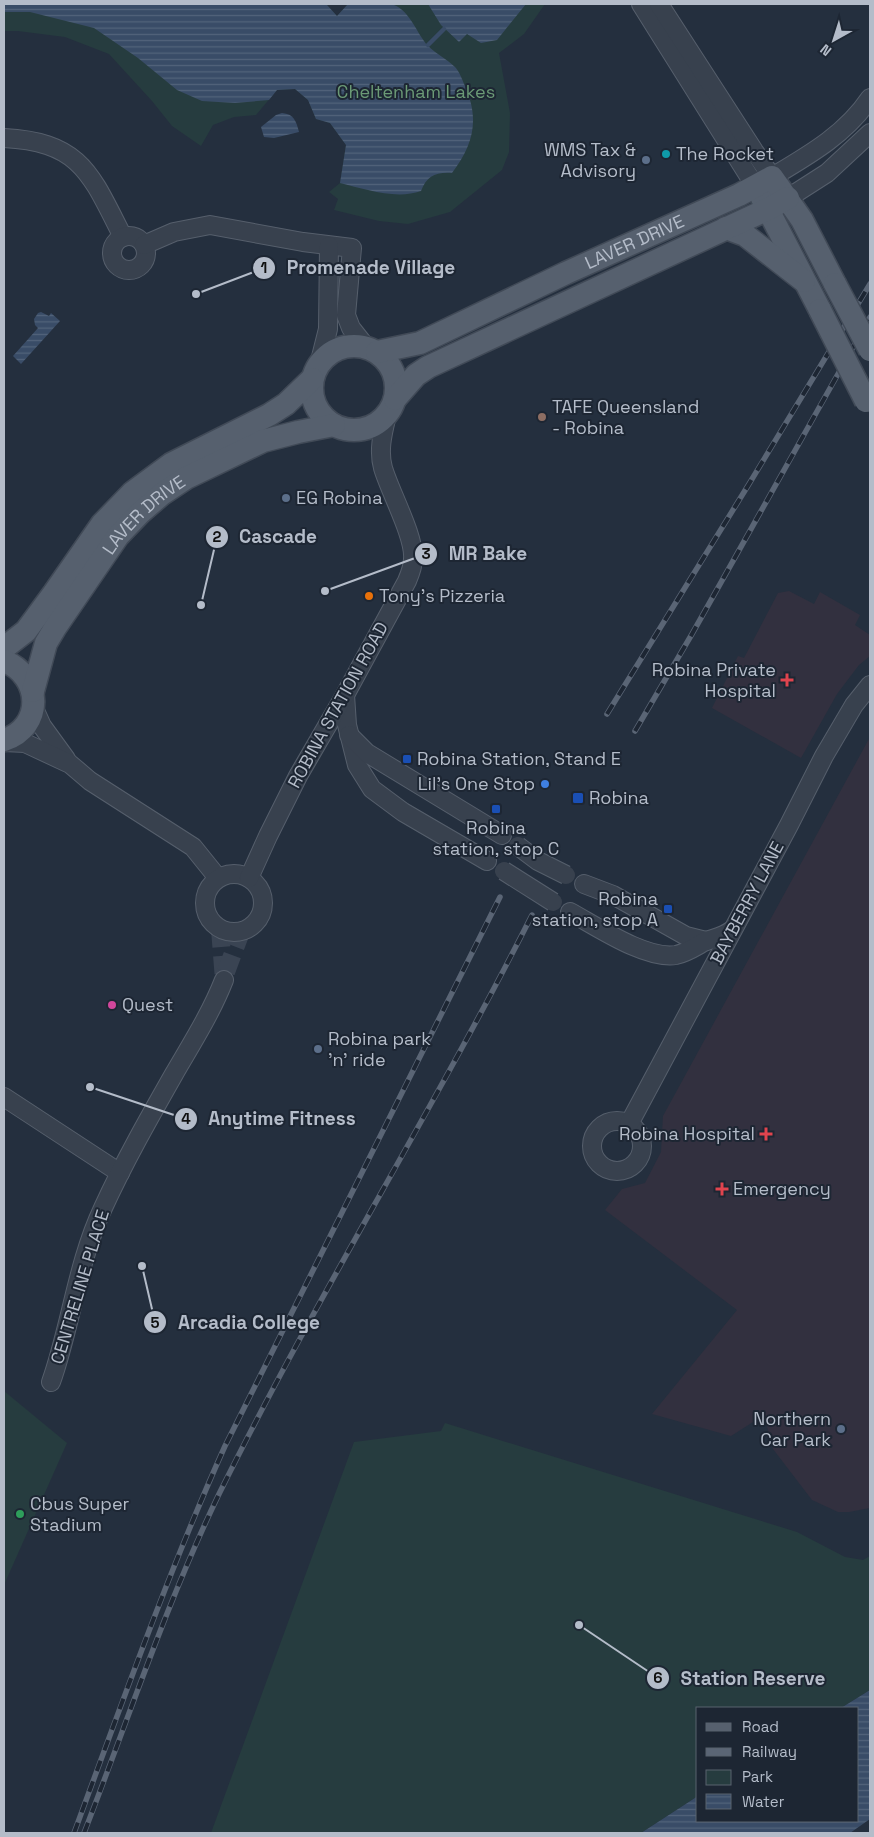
<svg xmlns="http://www.w3.org/2000/svg" width="874" height="1837" viewBox="0 0 874 1837" font-family="'Space Grotesk',sans-serif">
<defs>
<pattern id="water-rules" width="6" height="5" patternUnits="userSpaceOnUse" patternTransform="scale(1.25)"><rect width="6" height="5" fill="#394c67"/><path d="M0 2.5h6" fill="none" stroke="#53647b"/></pattern>
</defs>
<rect width="100%" height="100%" fill="#242f3e"/>
<g fill="#32303f">
<polygon points="789,591 814,604 820,592 860,615 855,625 870,635 870,656 859,665 837,694 801,758 712,708 738,656 744,658 778,593"/>
<polygon points="870,737 870,1508 849,1512 838,1512 812,1500 773,1449 764,1415 731,1436 652,1414 737,1310 605,1210 622,1189 645,1183 661,1152 663,1116"/>
</g>
<g fill="#263c3f">
<polygon points="4,4 309,4 327,5 337,16 348,4 545,4 524,34 499,53 510,113 509,152 502,170 450,212 408,224 379,221 334,210 338,199 329,192 340,183 346,145 330,123 316,119 308,100 295,89 277,90 256,115 234,117 213,125 201,146 172,126 152,101 109,54 65,37 18,31 4,31"/>
<polygon points="4,1391 67,1443 4,1585"/>
<polygon points="445,1423 797,1532 845,1557 863,1560 870,1556 870,1690 841,1708 698,1708 698,1796 641,1833 211,1833 354,1442 441,1431"/>
</g>
<g fill="url(#water-rules)">
<path d="M4,4h305l18,1 10,11 11,-12c12,0 36,-3 46,1 16,6 23,29 34,41 8,8 19,13 27,21 4,4 7,12 9,17 16,34 10,60 -12,89 -17,-1 -25,3 -31,18 -25,9 -56,-2 -81,-8l6,-38 -16,-22 -14,-4 -8,-19 -13,-11 -18,1 -8,10 -34,3 -33,-2 -25,-11 -39,-32 -44,-30 -64,-16h-26z"/>
<polygon points="428,4 526,4 497,40 481,43 467,34 459,42 441,25"/>
<path d="M282,113c12,1 14,8 17,19l-25,6 -10,-1 -3,-10 15,-12z"/>
<polygon points="41,312 49,316 51,313 60,321 21,364 13,356 38,328 35,325 34,319 38,313"/>
<polygon points="870,1690 870,1819 850,1833 641,1833 698,1796 698,1821 858,1821 858,1708 841,1708"/>
</g>
<g fill="none" stroke-linecap="round" stroke-linejoin="round">
<polyline stroke="#394c67" stroke-width="4.5" points="428,45 444,29"/>
<g stroke="#3a4453" stroke-width="18" stroke-dasharray="18 9" stroke-linecap="butt">
<polyline points="220,929 224,980"/>
<polyline points="226,972 241,932"/>
</g>
<defs>
<g id="minor">
<polyline points="641,4 755,186"/>
<path d="M659,4l95,147 18,26c37,-22 74,-43 98,-79"/>
<path d="M4,138c78,4 87,37 119,99"/>
<polyline points="788,198 827,173 870,133"/>
<circle cx="129" cy="253" r="17"/>
<polyline points="144,245 174,232 210,225 303,242 352,248 346,315 351,328 366,347"/>
<polyline points="320,361 328,329 329,246"/>
<polyline points="345,695 347,725 357,765 372,789 403,812 487,861"/>
<polyline points="33,706 42,726 66,759"/>
<polyline points="349,735 367,753 502,835"/>
<polyline points="4,742 25,743 70,764 90,781 193,847 218,878"/>
<circle cx="234" cy="903" r="29"/>
<path d="M249,878l19,-42 30,-60 47,-81 62,-114c3,-7 6,-14 6,-22 2,-22 -23,-67 -30,-91 -5,-18 0,-36 4,-53"/>
<polyline points="584,884 613,895 686,936 706,941"/>
<path d="M570,912c26,14 76,48 106,43 10,-2 19,-8 28,-13 10,-4 19,-5 28,-12"/>
<polyline points="4,1097 120,1173"/>
<circle cx="617" cy="1146" r="25"/>
<polyline points="629,1124 789,825 824,756 854,705 870,685"/>
<path d="M51,1382c20,-56 26,-119 52,-174 21,-46 46,-90 71,-134 18,-31 37,-61 50,-94"/>
</g>
<g id="major">
<polyline points="762,198 820,310"/>
<polyline points="726,228 745,235 804,281"/>
<circle cx="354" cy="388" r="42"/>
<path id="s1" d="M377,352l43,-9 146,-70 173,-78 33,-18 30,43 33,64"/>
<polyline points="395,399 416,375 428,367 768,209 788,198"/>
<polyline points="4,648 26,631 54,593 102,524 133,492 171,464 269,415 286,404 312,379"/>
<path d="M4,661c38,15 40,66 0,79"/>
<path id="s2" d="M33,691l13,-48 9,-15 63,-92 22,-23 22,-19 24,-16 77,-37 35,-9 36,-7"/>
</g>
</defs>
<use href="#minor" stroke="#565f6c" stroke-width="20"/>
<use href="#major" stroke="#414a57" stroke-width="25"/>
<use href="#minor" stroke="#38414e" stroke-width="18"/>
<use href="#major" stroke="#56606e" stroke-width="22"/>
<defs>
<g id="rail">
<polyline points="607,714 749,484 870,284"/>
<polyline points="635,731 692,634 870,317"/>
<path d="M74,1833c48,-130 94,-260 151,-387l275,-549"/>
<path d="M84,1833c44,-113 82,-229 135,-339 97,-197 214,-383 313,-579"/>
</g>
</defs>
<use href="#rail" stroke="#5a6575" stroke-width="5.5"/>
<use href="#rail" stroke="#1d2633" stroke-width="4" stroke-dasharray="11" stroke-linecap="butt"/>
<defs>
<g id="minor-bridge">
<polyline points="518,846 538,861 566,875"/>
<polyline points="504,871 553,902"/>
</g>
<g id="major-bridge">
<polyline points="835,284 870,350"/>
<polyline points="820,310 866,401"/>
</g>
</defs>
<use href="#minor-bridge" stroke="#565f6c" stroke-width="20" stroke-linecap="butt"/>
<use href="#major-bridge" stroke="#414a57" stroke-width="25" stroke-linecap="butt"/>
<use href="#minor-bridge" stroke="#38414e" stroke-width="18"/>
<use href="#major-bridge" stroke="#56606e" stroke-width="22"/>
</g>
<circle fill="#0f9aa8" stroke="#1d2633" stroke-width="2" cx="666" cy="154" r="5"/>
<g fill="#5c6f8a" stroke="#1d2633" stroke-width="2">
<circle cx="646" cy="160" r="5"/>
<circle cx="286" cy="498" r="5"/>
<circle cx="318" cy="1049" r="5"/>
<circle cx="841" cy="1429" r="5"/>
</g>
<circle fill="#8d6e63" stroke="#1d2633" stroke-width="2" cx="542" cy="417" r="5"/>
<circle fill="#e8710a" stroke="#1d2633" stroke-width="2" cx="369" cy="596" r="5"/>
<g fill="#e0444e" stroke="#1d2633" stroke-width="2">
<path d="M784.5 672.5h5v5h5v5h-5v5h-5v-5h-5v-5h5z"/>
<path d="M763.5 1126.5h5v5h5v5h-5v5h-5v-5h-5v-5h5z"/>
<path d="M719.5 1181.5h5v5h5v5h-5v5h-5v-5h-5v-5h5z"/>
</g>
<g fill="#1a4fb4" stroke="#1d2633" stroke-width="2">
<rect x="402" y="754" width="10" height="10" rx="2.5"/>
<rect x="572" y="792" width="12" height="12" rx="2.5"/>
<rect x="491" y="804" width="10" height="10" rx="2.5"/>
<rect x="663" y="904" width="10" height="10" rx="2.5"/>
</g>
<circle fill="#3f7fe0" stroke="#1d2633" stroke-width="2" cx="545" cy="784" r="5"/>
<circle fill="#d1479c" stroke="#1d2633" stroke-width="2" cx="112" cy="1005" r="5"/>
<circle fill="#2e9e5b" stroke="#1d2633" stroke-width="2" cx="20" cy="1514" r="5"/>
<g text-anchor="middle" stroke-width="4" stroke-linejoin="round" paint-order="stroke">
<g font-size="18" fill="#6b9a76" stroke="#1d2633">
<text x="416" y="98">Cheltenham Lakes</text>
</g>
<g font-size="18" fill="#b4bcc9" stroke="#1d2633" text-anchor="start">
<text x="636" y="156" text-anchor="end">WMS Tax &amp;<tspan x="636" dy="21">Advisory</tspan></text>
<text x="676" y="160">The Rocket</text>
<text x="552" y="413">TAFE Queensland<tspan x="552" dy="21">- Robina</tspan></text>
<text x="296" y="504">EG Robina</text>
<text x="379" y="602">Tony's Pizzeria</text>
<text x="776" y="676" text-anchor="end">Robina Private<tspan x="776" dy="21">Hospital</tspan></text>
<text x="417" y="765">Robina Station, Stand E</text>
<text x="535" y="790" text-anchor="end">Lil's One Stop</text>
<text x="589" y="804">Robina</text>
<text x="496" y="834" text-anchor="middle">Robina<tspan x="496" dy="21">station, stop C</tspan></text>
<text x="658" y="905" text-anchor="end">Robina<tspan x="658" dy="21">station, stop A</tspan></text>
<text x="122" y="1011">Quest</text>
<text x="328" y="1045">Robina park<tspan x="328" dy="21">'n' ride</tspan></text>
<text x="755" y="1140" text-anchor="end">Robina Hospital</text>
<text x="733" y="1195">Emergency</text>
<text x="831" y="1425" text-anchor="end">Northern<tspan x="831" dy="21">Car Park</tspan></text>
<text x="30" y="1510">Cbus Super<tspan x="30" dy="21">Stadium</tspan></text>
</g>
<g font-size="18" fill="#b4bcc9" stroke="#1d2633">
<text dy="6" stroke="none"><textPath href="#s1" startOffset="281">LAVER DRIVE</textPath></text>
<text dy="6" stroke="none"><textPath href="#s2" startOffset="212">LAVER DRIVE</textPath></text>
<text transform="translate(338 705) rotate(-61)" y="6">ROBINA STATION ROAD</text>
<text transform="translate(747 903) rotate(-62)" y="6">BAYBERRY LANE</text>
<text transform="translate(80 1287) rotate(-73)" y="6">CENTRELINE PLACE</text>
</g>
</g>
<path fill="none" stroke="#b4bcc9" stroke-width="2" d="M196 294L264 268M201 605L217 537M325 591L426 554M90 1087L186 1119M142 1266L155 1322M579 1625L658 1678"/>
<g fill="#b4bcc9" stroke="#1d2633" stroke-width="2">
<circle cx="196" cy="294" r="5"/>
<circle cx="201" cy="605" r="5"/>
<circle cx="325" cy="591" r="5"/>
<circle cx="90" cy="1087" r="5"/>
<circle cx="142" cy="1266" r="5"/>
<circle cx="579" cy="1625" r="5"/>
<circle cx="264" cy="268" r="12"/>
<circle cx="217" cy="537" r="12"/>
<circle cx="426" cy="554" r="12"/>
<circle cx="186" cy="1119" r="12"/>
<circle cx="155" cy="1322" r="12"/>
<circle cx="658" cy="1678" r="12"/>
</g>
<g font-size="15" text-anchor="middle" font-weight="bold" fill="#111">
<text x="264" y="273">1</text>
<text x="217" y="542">2</text>
<text x="426" y="559">3</text>
<text x="186" y="1124">4</text>
<text x="155" y="1328">5</text>
<text x="658" y="1683">6</text>
</g>
<g font-size="19" text-anchor="middle" font-weight="bold" fill="#b4bcc9" stroke="#1d2633" stroke-width="4" stroke-linejoin="round" paint-order="stroke">
<text x="371" y="274">Promenade Village</text>
<text x="278" y="543">Cascade</text>
<text x="488" y="560">MR Bake</text>
<text x="282" y="1125">Anytime Fitness</text>
<text x="249" y="1329">Arcadia College</text>
<text x="753" y="1685">Station Reserve</text>
</g>
<rect width="874" height="1837" fill="none" stroke="#b4bcc9" stroke-width="10"/>
<rect x="696" y="1707" width="162" height="115" fill="#1d2633" stroke="#59626f"/>
<rect x="706" y="1723" width="25" height="8" fill="#56606e" stroke="#59626f"/>
<text x="742" y="1732" font-size="15" fill="#b4bcc9">Road</text>
<rect x="706" y="1748" width="25" height="8" fill="#5a6575" stroke="#59626f"/>
<text x="742" y="1757" font-size="15" fill="#b4bcc9">Railway</text>
<rect x="706" y="1770" width="25" height="15" fill="#263c3f" stroke="#59626f"/>
<text x="742" y="1782" font-size="15" fill="#b4bcc9">Park</text>
<rect x="706" y="1794" width="25" height="15" fill="url(#water-rules)" stroke="#59626f"/>
<text x="742" y="1807" font-size="15" fill="#b4bcc9">Water</text>
<g transform="translate(834 40) rotate(219)" stroke="#1d2633" stroke-width="4" paint-order="stroke">
<path d="M0-4L9 19L0 12L-9 19Z" fill="#b4bcc9"/>
<text y="-8" font-size="14" font-weight="bold" text-anchor="middle" fill="#b4bcc9">N</text>
</g>
</svg>
